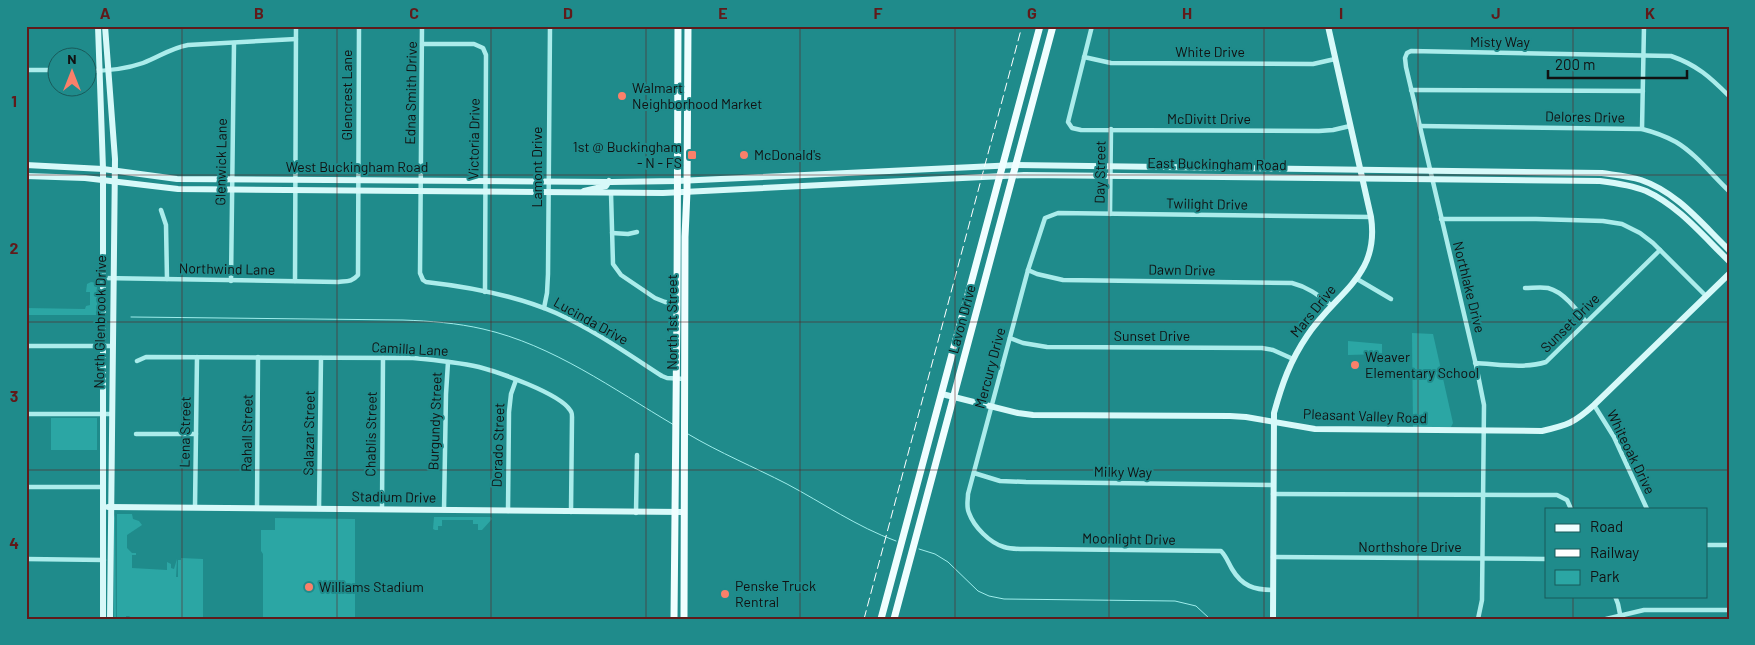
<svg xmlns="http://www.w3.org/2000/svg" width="1755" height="645" viewBox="0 0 1755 645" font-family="Barlow,sans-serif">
<rect width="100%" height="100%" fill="#1f8b8b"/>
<g fill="#2ba6a4">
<polygon points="91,282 97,283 97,315 26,315 26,308 85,309 86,306 90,305 90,292 86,292 87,284"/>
<polygon points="1412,333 1433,334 1453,423 1451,427 1413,427"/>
<polygon points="1348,341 1382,344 1382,354 1348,355"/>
<rect x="51" y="418" width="46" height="32"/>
<polygon points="115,514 116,619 114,619 114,518"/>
<polygon points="117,514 132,514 133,519 139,521 142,525 127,535 127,548 132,553 136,553 136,555 132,555 132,568 167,570 167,562 171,564 171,568 174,569 177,559 176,577 178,577 178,560 181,560 181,558 203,559 203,619 133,619 129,616 126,616 126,619 117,619"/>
<polygon points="434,517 491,517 492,519 482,530 478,530 478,524 473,524 473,520 442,520 442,526 438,526 438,530 435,530 433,529"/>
<polygon points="275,518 355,519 355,619 263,619 263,554 261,551 261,530 275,530"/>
</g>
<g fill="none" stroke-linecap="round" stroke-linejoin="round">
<g stroke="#9eedeb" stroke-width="1">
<path d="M131,317l272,3c27,1 54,3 80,9 70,16 130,60 191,96"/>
<path d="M688,434c32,19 66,33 99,50 36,19 70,43 109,57"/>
<polyline points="919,549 935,554 948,562 978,591 989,596 1004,599 1175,601 1196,606 1210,619"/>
</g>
<g stroke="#abeceb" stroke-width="4.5">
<path d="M422,26l-2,247 3,7 3,2c44,5 89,13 130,31 38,17 72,41 106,63l5,2 18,1"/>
<polyline points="1092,26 1068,122 1072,128 1081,130 1319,131 1333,130 1350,126"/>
<polyline points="422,44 474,44 483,48 486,55 485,292"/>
<polyline points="1084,57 1111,63 1313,64 1335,59"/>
<polyline points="26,70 58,70"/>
<path d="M88,71c18,0 38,-2 55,-8 16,-6 28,-15 45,-18l108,-6"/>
<polyline points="1411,90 1643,91"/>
<path d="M1420,126l222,3c12,3 23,7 34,13 20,12 36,33 53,49"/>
<polyline points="1642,129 1644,26"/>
<polyline points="611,193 613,264 621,275 655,298 665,302 677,304"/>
<polyline points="161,210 166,225 167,279"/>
<polyline points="1110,214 1111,129"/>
<polyline points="1441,219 1536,219 1603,221 1622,224 1640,233 1653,243 1706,296"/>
<polyline points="612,233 628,234 637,232"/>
<path d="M1028,270l9,4 26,6 229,3c16,4 26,12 39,22"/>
<path d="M102,278l236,4c9,-1 14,0 20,-7l1,-249"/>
<polyline points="1357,279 1391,299"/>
<polyline points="231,281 234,43"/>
<polyline points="295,281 296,26"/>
<path d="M1525,288c7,0 16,-1 23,0 16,4 29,22 38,34"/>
<polyline points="544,308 547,293 548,274 550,26"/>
<polyline points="1010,338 1023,343 1047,347 1262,348 1273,350 1293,359"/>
<polyline points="26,346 113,346"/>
<path d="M137,361l9,-4 267,1c22,2 44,4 66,9 19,5 80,26 91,43 1,1 2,5 2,7l-1,95"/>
<path d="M1475,363c23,1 49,6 71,-1l114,-112"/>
<polyline points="1594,405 1614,437 1647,509"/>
<polyline points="26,414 111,414"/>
<polyline points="136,434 196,434"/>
<polyline points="974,473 1000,481 1026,482 1273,485"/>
<polyline points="26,487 103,487"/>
<polyline points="1273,494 1557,495 1567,500 1571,509"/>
<polyline points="195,507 197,357"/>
<polyline points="257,508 258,357"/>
<polyline points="319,509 321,358"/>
<polyline points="382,509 383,358"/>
<polyline points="444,510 446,394 448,362"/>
<polyline points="508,511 509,412 511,394 516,380"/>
<polyline points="636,513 637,455"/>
<polyline points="1706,545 1729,545"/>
<polyline points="1273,557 1546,559"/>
<polyline points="26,559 104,560"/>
<path d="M1273,590c-19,0 -31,-4 -41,-21 -4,-7 -6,-13 -11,-18l-186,-2c-10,0 -21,1 -31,-2 -14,-4 -30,-20 -35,-34 -3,-6 -1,-13 -1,-19l60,-224 17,-52 13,-5 313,4"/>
<polyline points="1615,596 1618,604 1621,619"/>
<path d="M1478,619l4,-19 2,-195 -8,-40 -70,-298 -1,-9 2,-5 4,-2 260,5c26,9 39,21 58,40"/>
<polyline points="1606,619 1644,610 1729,610"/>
</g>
<g stroke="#d7f9f9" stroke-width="6">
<polyline points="98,26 103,169 103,619"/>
<polyline points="105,26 115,159 110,619"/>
<path d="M26,165l77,4 74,10 434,3 66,-1 339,-16 586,8c13,2 26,3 39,7 36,12 61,44 88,70"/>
<path d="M26,176l59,2 93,11 485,4 361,-18 576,6c16,2 31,4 46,10 33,15 57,45 83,70"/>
<polyline points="584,191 606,186 609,181"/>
<path d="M942,394l76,19 15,2 197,1 16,1 69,12 227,2c26,-6 32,-8 52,-26l135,-131"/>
<polyline points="108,507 684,512"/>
<path d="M1273,619l1,-206c8,-29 16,-52 33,-77 29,-44 73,-59 64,-119l-43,-191"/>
</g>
<g stroke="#f0feff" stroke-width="7">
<polyline points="674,619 677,304 678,26"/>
<polyline points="684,619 685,237 687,191 688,26"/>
<polyline points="881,619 1040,26"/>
<polyline points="894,619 1053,26"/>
</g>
<polyline stroke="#fff" stroke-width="1" stroke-dasharray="9 4" stroke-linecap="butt" points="864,619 1022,26"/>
</g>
<path fill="none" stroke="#601a1a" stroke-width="1" stroke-opacity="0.55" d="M182,26v593M337,26v593M491,26v593M646,26v593M800,26v593M955,26v593M1109,26v593M1264,26v593M1418,26v593M1573,26v483M26,175h1703M26,322h1703M26,470h1703M1573,596v23"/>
<g fill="#fa806a" stroke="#1f8b8b" stroke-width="2">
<circle cx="622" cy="96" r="5"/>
<rect x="687" y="150" width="10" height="10" rx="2.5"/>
<circle cx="744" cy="155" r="5"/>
<circle cx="1355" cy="365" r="5"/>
<circle cx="309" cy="587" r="5"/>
<circle cx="725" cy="594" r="5"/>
</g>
<g text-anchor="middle" stroke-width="4" stroke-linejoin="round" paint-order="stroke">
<g font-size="14" fill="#111" stroke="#1f8b8b">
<text x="1500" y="47">Misty Way</text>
<text x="1210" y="57">White Drive</text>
<text transform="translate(411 93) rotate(-89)" y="5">Edna Smith Drive</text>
<text transform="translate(347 95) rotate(-90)" y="5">Glencrest Lane</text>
<text transform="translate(1585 117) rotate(1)" y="5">Delores Drive</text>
<text x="1209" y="124">McDivitt Drive</text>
<text transform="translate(474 139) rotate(-89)" y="5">Victoria Drive</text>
<text transform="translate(221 162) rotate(-89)" y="5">Glenwick Lane</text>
<text transform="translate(1217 164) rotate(1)" y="5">East Buckingham Road</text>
<text x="357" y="172">West Buckingham Road</text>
<text transform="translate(537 167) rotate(-90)" y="5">Lamont Drive</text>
<text transform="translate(1100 172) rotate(-89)" y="5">Day Street</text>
<text transform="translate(1207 204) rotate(1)" y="5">Twilight Drive</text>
<text transform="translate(227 269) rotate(1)" y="5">Northwind Lane</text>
<text transform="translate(1182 270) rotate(1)" y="5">Dawn Drive</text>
<text transform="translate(1469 287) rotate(76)" y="5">Northlake Drive</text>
<text transform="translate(1313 311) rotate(-51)" y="5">Mars Drive</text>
<text transform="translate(962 319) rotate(-75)" y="5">Lavon Drive</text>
<text transform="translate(591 321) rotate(29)" y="5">Lucinda Drive</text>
<text transform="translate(100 322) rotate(-89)" y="5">North Glenbrook Drive</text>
<text transform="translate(672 322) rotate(-90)" y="5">North 1st Street</text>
<text transform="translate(1570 323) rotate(-45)" y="5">Sunset Drive</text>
<text x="1152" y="341">Sunset Drive</text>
<text transform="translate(410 349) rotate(3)" y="5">Camilla Lane</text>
<text transform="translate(990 368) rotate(-75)" y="5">Mercury Drive</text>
<text transform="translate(1365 416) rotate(2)" y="5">Pleasant Valley Road</text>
<text transform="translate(435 421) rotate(-88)" y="5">Burgundy Street</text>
<text transform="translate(185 432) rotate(-89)" y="5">Lena Street</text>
<text transform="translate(247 433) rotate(-89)" y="5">Rahall Street</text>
<text transform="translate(309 433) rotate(-89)" y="5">Salazar Street</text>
<text transform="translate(371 434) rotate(-89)" y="5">Chablis Street</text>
<text transform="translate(498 445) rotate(-88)" y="5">Dorado Street</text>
<text transform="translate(1631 452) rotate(64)" y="5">Whiteoak Drive</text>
<text transform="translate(1123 472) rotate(1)" y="5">Milky Way</text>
<text transform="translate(394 497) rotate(1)" y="5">Stadium Drive</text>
<text transform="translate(1129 539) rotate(1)" y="5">Moonlight Drive</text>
<text x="1410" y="552">Northshore Drive</text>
</g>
<g font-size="14" fill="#111" stroke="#1f8b8b" text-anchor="start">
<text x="632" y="93">Walmart<tspan x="632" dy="16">Neighborhood Market</tspan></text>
<text x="682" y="152" text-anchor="end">1st @ Buckingham<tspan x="682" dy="16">- N - FS</tspan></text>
<text x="754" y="160">McDonald's</text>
<text x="1365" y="362">Weaver<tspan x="1365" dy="16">Elementary School</tspan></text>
<text x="735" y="591">Penske Truck<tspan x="735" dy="16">Rentral</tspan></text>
<text x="319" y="592">Williams Stadium</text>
</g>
</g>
<rect width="1755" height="645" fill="none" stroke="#1f8b8b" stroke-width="55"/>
<rect x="1545" y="508" width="162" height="90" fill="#1f8b8b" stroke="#195a5a"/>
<rect x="1555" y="524" width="25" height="8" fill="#f0feff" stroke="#195a5a"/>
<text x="1590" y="532" font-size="15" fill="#111111">Road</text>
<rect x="1555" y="549" width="25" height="8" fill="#ffffff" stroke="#195a5a"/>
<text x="1590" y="558" font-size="15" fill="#111111">Railway</text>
<rect x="1555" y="570" width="25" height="15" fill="#2ba6a4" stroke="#195a5a"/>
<text x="1590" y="582" font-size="15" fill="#111111">Park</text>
<g transform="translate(72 72)"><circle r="24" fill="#1f8b8b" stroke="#195a5a"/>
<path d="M0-4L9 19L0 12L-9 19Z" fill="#fa806a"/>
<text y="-8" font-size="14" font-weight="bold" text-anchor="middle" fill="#111111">N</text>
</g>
<path d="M1548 70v8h139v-8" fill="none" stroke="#111111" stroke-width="2.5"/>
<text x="1555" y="70" font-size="15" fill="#111111" stroke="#1f8b8b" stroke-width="4" paint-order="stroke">200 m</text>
<rect x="28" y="28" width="1700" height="590" fill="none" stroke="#601a1a" stroke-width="2"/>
<g font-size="16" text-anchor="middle" font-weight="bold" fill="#601a1a">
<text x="105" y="19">A</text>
<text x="259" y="19">B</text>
<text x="414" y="19">C</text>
<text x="568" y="19">D</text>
<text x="723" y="19">E</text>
<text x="878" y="19">F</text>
<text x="1032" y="19">G</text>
<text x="1187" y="19">H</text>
<text x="1341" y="19">I</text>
<text x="1496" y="19">J</text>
<text x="1650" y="19">K</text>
<text x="14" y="107">1</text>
<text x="14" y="254">2</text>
<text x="14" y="402">3</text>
<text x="14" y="549">4</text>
</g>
</svg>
